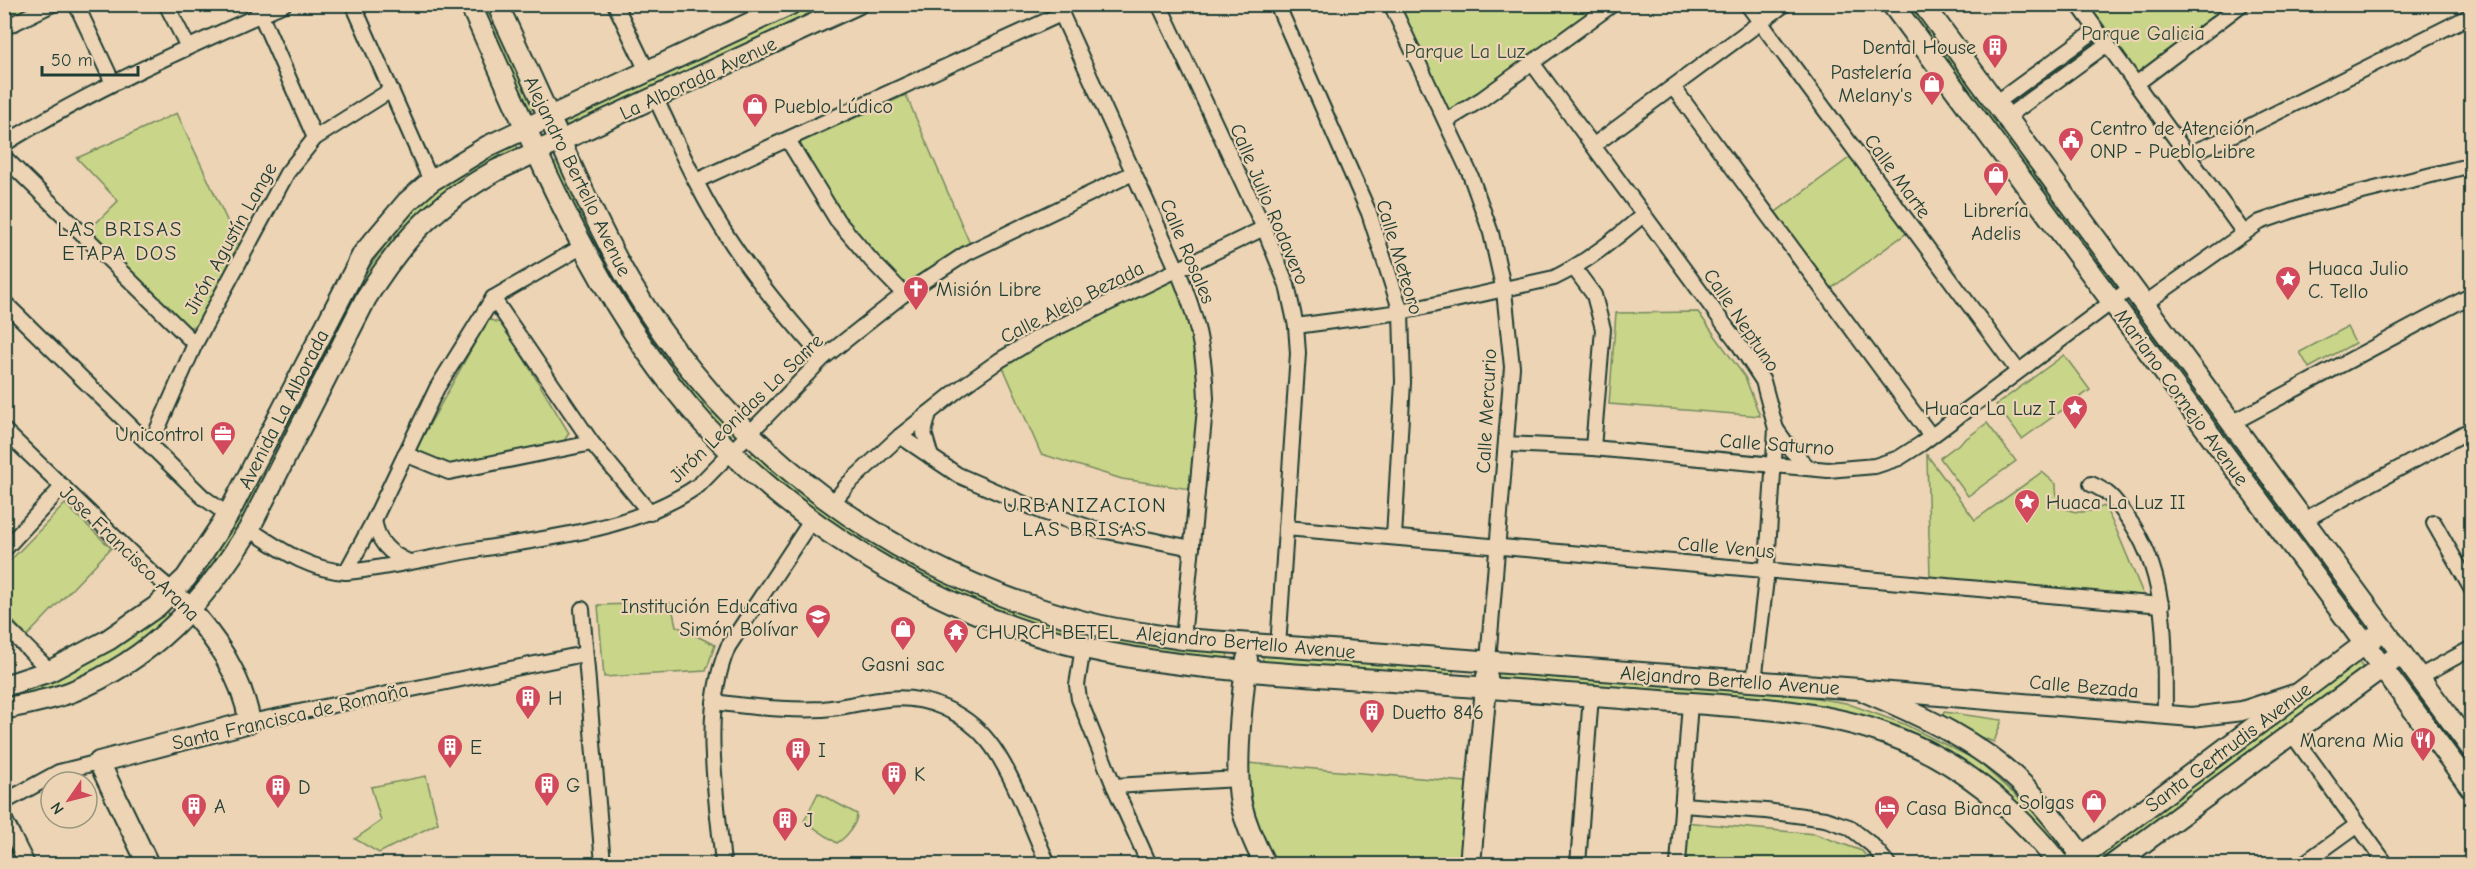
<svg xmlns="http://www.w3.org/2000/svg" width="2476" height="869" viewBox="0 0 2476 869" font-family="'Comic Neue',sans-serif">
<rect width="100%" height="100%" fill="#ecd4b4"/>
<filter id="ink" filterUnits="userSpaceOnUse"><feTurbulence type="fractalNoise" baseFrequency=".0167" numOctaves="2"/><feDisplacementMap in="SourceGraphic" scale="12" xChannelSelector="R" yChannelSelector="G"/><feConvolveMatrix kernelMatrix="1 2 1 2 8 2 1 2 1" color-interpolation-filters="sRGB"/></filter>
<g filter="url(#ink)">
<g fill="#c9d588" stroke="#74895e" stroke-width="1.5">
<polygon points="5,4 32,4 32,5 5,20"/>
<polygon points="474,5 489,5 535,102 532,110 527,112"/>
<polygon points="807,5 846,5 570,133 563,118"/>
<polygon points="1392,5 1613,5 1446,121"/>
<polygon points="1893,5 1913,5 2117,287 2112,290"/>
<polygon points="2086,5 2230,5 2137,74"/>
<polygon points="2090,43 2095,51 2012,110 2008,104 2010,99 2084,44"/>
<polygon points="906,95 970,244 906,288 874,256 843,219 799,148 801,142"/>
<polygon points="177,113 238,244 201,324 187,328 89,230 118,201 77,158"/>
<polygon points="514,142 519,149 514,156 407,229 248,519 191,598 179,583 344,304 410,209 484,154"/>
<polygon points="1856,153 1912,229 1825,293 1769,217"/>
<polygon points="563,160 735,430 729,438 662,364 629,316 550,165"/>
<polygon points="1178,271 1204,360 1197,490 1122,479 1041,454 1000,360"/>
<polygon points="2132,307 2363,620 2363,624 2358,628 2121,315"/>
<polygon points="1698,312 1745,377 1760,416 1609,404 1616,313"/>
<polygon points="491,320 503,324 569,433 563,443 447,466 415,451 487,321"/>
<polygon points="2347,327 2355,343 2309,368 2300,352"/>
<polygon points="2064,355 2090,390 2022,439 1996,405"/>
<polygon points="1987,423 2016,461 1968,496 1940,458"/>
<polygon points="756,450 982,594 1228,648 1227,665 1113,648 961,602 837,531 747,458"/>
<path d="M1927,455l48,65 67,-48 14,12c-1,32 25,32 48,22l12,23 30,72 -216,-22z"/>
<polygon points="65,504 111,548 27,636 5,613 5,566"/>
<polygon points="671,603 676,626 715,645 706,671 604,677 598,605"/>
<polygon points="165,609 171,616 167,626 96,674 5,706 4,693"/>
<polygon points="1263,656 1453,669 1453,683 1262,666"/>
<polygon points="2357,660 2364,669 2108,864 2096,864 2095,854"/>
<polygon points="1497,673 1798,695 1846,703 1904,724 1976,760 2032,810 2067,852 2058,856 2034,828 1867,719 1500,686"/>
<polygon points="2408,686 2416,692 2471,767 2471,786"/>
<polygon points="1944,712 2002,720 1994,742 1940,722"/>
<path d="M1247,763l219,19 -5,82h-185c-19,-37 -26,-60 -29,-101z"/>
<polygon points="426,776 438,823 379,853 355,839 381,821 371,787"/>
<path d="M818,793l39,21c0,10 -11,24 -20,29l-33,-22z"/>
<polygon points="1684,822 1815,834 1862,851 1872,864 1680,864"/>
<polygon points="4,839 10,844 18,864 5,864"/>
</g>
<g fill="none" stroke-linecap="round" stroke-linejoin="round">
<defs>
<g id="minor">
<polyline points="76,4 113,83"/>
<polyline points="166,4 188,47"/>
<polyline points="256,4 315,138"/>
<polyline points="353,4 431,181"/>
<polyline points="615,4 647,71"/>
<path d="M1057,4l121,267c19,46 26,77 28,127l-23,241"/>
<polyline points="1159,4 1264,228 1287,285 1296,326 1298,353 1278,647"/>
<polyline points="1277,4 1369,213 1401,312 1403,382 1394,537"/>
<polyline points="1391,4 1470,174 1491,233 1504,291 1512,367 1488,661"/>
<polyline points="1747,4 2018,371"/>
<polyline points="2078,4 2244,233"/>
<polyline points="4,28 53,4"/>
<polyline points="1533,64 1738,343 1763,381 1776,429 1766,579 1754,682"/>
<polyline points="2136,84 2242,4"/>
<polyline points="1673,87 1931,436"/>
<path d="M655,97c23,48 45,98 74,142 28,43 61,81 94,119"/>
<polyline points="1996,103 2096,30"/>
<polyline points="2007,117 2107,44"/>
<polyline points="1446,121 1482,99 1613,4"/>
<polyline points="788,140 837,220 871,260 904,294"/>
<path d="M4,144c89,-55 184,-97 280,-140"/>
<polyline points="1594,145 1785,4"/>
<polyline points="2187,154 2220,141 2472,15"/>
<polyline points="4,157 195,344"/>
<polyline points="696,181 1061,14"/>
<polyline points="1574,268 1594,295 1603,329 1593,448"/>
<polyline points="493,298 592,443 650,513"/>
<polyline points="4,302 203,497 228,515"/>
<polyline points="2144,304 2260,222 2306,206 2472,165"/>
<path d="M1296,326l105,-14 153,-34c33,-16 61,-39 89,-63"/>
<polyline points="929,413 924,433 931,457"/>
<polyline points="2232,423 2472,295"/>
<polyline points="1776,429 1791,450 1809,468"/>
<polyline points="4,430 154,575 173,591"/>
<polyline points="900,436 958,475 1043,512 1091,528 1192,548"/>
<polyline points="151,444 195,344 287,173 315,138 391,90"/>
<polyline points="1506,444 1593,448 1828,470 1875,466 1899,458 1921,444 2132,287"/>
<polyline points="405,454 449,472 592,443"/>
<path d="M2091,484c20,9 23,15 36,33 43,58 37,130 38,198"/>
<polyline points="832,504 848,484 900,436 959,389 1000,360 1040,336 1264,228"/>
<path d="M374,520c4,22 14,33 35,42"/>
<polyline points="2304,520 2472,429"/>
<polyline points="2434,523 2472,590"/>
<polyline points="1286,528 2162,605"/>
<path d="M249,529c31,20 59,41 97,43 41,-4 82,-14 122,-21 78,-13 165,-20 231,-66l124,-127 81,-64 63,-41 166,-80"/>
<polyline points="4,550 63,486"/>
<polyline points="346,572 374,520 437,388 493,298 583,246"/>
<polyline points="582,609 603,864"/>
<polyline points="4,625 50,671"/>
<polyline points="1083,647 1077,685 1079,699 1114,786 1149,864"/>
<polyline points="2419,677 2472,648"/>
<path d="M714,702c36,5 73,9 109,7 22,-2 43,-8 64,-10 38,-4 77,12 101,42 24,29 44,88 60,123"/>
<polyline points="250,722 584,654"/>
<polyline points="2292,734 2386,864"/>
<polyline points="1114,786 1239,779"/>
<polyline points="4,802 59,772 99,762"/>
<polyline points="1682,805 1766,811 1825,819 1849,827 1872,845 1888,864"/>
<polyline points="4,818 27,864"/>
<path d="M723,864c-6,-68 -23,-152 5,-217l83,-126"/>
<polyline points="1578,864 1591,696"/>
<polyline points="1678,864 1690,703"/>
<polyline points="2303,864 2357,825"/>
</g>
<polyline id="tertiary" points="1867,690 2192,717 2242,711 2294,694"/>
<g id="secondary">
<path d="M470,4c67,146 125,300 234,420 100,110 256,201 404,229 83,16 169,20 254,26 95,6 190,14 285,21 79,6 167,7 242,35 69,25 125,72 170,129"/>
<path d="M497,4c25,53 49,106 73,159 19,41 37,81 60,120 102,169 264,290 455,339 32,9 66,12 98,17l676,50c62,26 125,54 172,104 22,22 39,47 57,71"/>
<polyline points="1892,4 2472,789"/>
<polyline points="1923,4 2472,749"/>
<path d="M1247,659c-5,39 -13,108 -6,145 5,21 14,41 24,60"/>
<polyline points="4,686 50,671 108,640 156,607 186,578 228,515 363,254 407,202 431,181 488,146 791,4"/>
<path d="M4,709c22,-5 46,-9 67,-17 82,-33 133,-90 178,-163l117,-231c37,-60 70,-94 131,-128l360,-166"/>
<polyline points="2073,863 2374,637"/>
<path d="M148,864l-49,-102 151,-40c-9,-48 -35,-86 -68,-121"/>
<polyline points="1470,864 1487,676"/>
<polyline points="2114,864 2392,660"/>
</g>
</defs>
<use href="#minor" stroke="#1f3d34" stroke-width="18"/>
<use href="#tertiary" stroke="#1f3d34" stroke-width="22"/>
<use href="#secondary" stroke="#1f3d34" stroke-width="24"/>
<use href="#minor" stroke="#ecd4b4" stroke-width="14"/>
<use href="#tertiary" stroke="#ecd4b4" stroke-width="18"/>
<use href="#secondary" stroke="#ecd4b4" stroke-width="20"/>
</g>
</g>
<defs>
<symbol id="building-pin" viewBox="-11 -11 22 30"><path d="M0 17L-7.5 6A9.5 9.5 0 1 1 7.5 6Z" fill="#d1495b" stroke="#ecd4b4"/><path d="M-4-6H4V6H1V3H-1V6H-4ZM-2.5-4.3h1.7v1.8h-1.7ZM.8-4.3h1.7v1.8H.8ZM-2.5-1h1.7V.8h-1.7ZM.8-1h1.7V.8H.8Z" fill="#fff"/></symbol>
<symbol id="shop-pin" viewBox="-11 -11 22 30"><path d="M0 17L-7.5 6A9.5 9.5 0 1 1 7.5 6Z" fill="#d1495b" stroke="#ecd4b4"/><path d="M-5-2.5h2.3a2.7 3.5 0 0 1 5.4 0H5L5.5 6h-11ZM-1.5-2.5h3a1.5 2.3 0 0 0-3 0Z" fill="#fff"/></symbol>
<symbol id="civic-pin" viewBox="-11 -11 22 30"><path d="M0 17L-7.5 6A9.5 9.5 0 1 1 7.5 6Z" fill="#d1495b" stroke="#ecd4b4"/><path d="M-.6-6.5H3V-4.5H.6V-3L4-1V1h2V6H-6V1h2V-1L-.6-3ZM-1.2 2.5V6h2.4V2.5Z" fill="#fff"/></symbol>
<symbol id="sight-pin" viewBox="-11 -11 22 30"><path d="M0 17L-7.5 6A9.5 9.5 0 1 1 7.5 6Z" fill="#d1495b" stroke="#ecd4b4"/><path d="M0-6L1.8-2.2L6-1.7L2.9 1.2L3.7 5.4L0 3.3L-3.7 5.4L-2.9 1.2L-6-1.7L-1.8-2.2Z" fill="#fff"/></symbol>
<symbol id="church-pin" viewBox="-11 -11 22 30"><path d="M0 17L-7.5 6A9.5 9.5 0 1 1 7.5 6Z" fill="#d1495b" stroke="#ecd4b4"/><path d="M-1.2-6h2.4v3.5h3.3v2.4h-3.3V6h-2.4V-.1h-3.3v-2.4h3.3Z" fill="#fff"/></symbol>
<symbol id="office-pin" viewBox="-11 -11 22 30"><path d="M0 17L-7.5 6A9.5 9.5 0 1 1 7.5 6Z" fill="#d1495b" stroke="#ecd4b4"/><path d="M-6-3h4V-5.5h4V-3h4V5H-6ZM-1-4.5V-3h2v-1.5ZM-6 0V1H6V0Z" fill="#fff"/></symbol>
<symbol id="school-pin" viewBox="-11 -11 22 30"><path d="M0 17L-7.5 6A9.5 9.5 0 1 1 7.5 6Z" fill="#d1495b" stroke="#ecd4b4"/><path d="M0-5L7-2L0 1L-7-2ZM-4 1L0 2.5L4 1V4Q0 6-4 4Z" fill="#fff"/></symbol>
<symbol id="temple-pin" viewBox="-11 -11 22 30"><path d="M0 17L-7.5 6A9.5 9.5 0 1 1 7.5 6Z" fill="#d1495b" stroke="#ecd4b4"/><path d="M0-6L5-2H3V0L6.5 2.5H4V6H1.5V3h-3V6H-4V2.5H-6.5L-3 0V-2H-5Z" fill="#fff"/></symbol>
<symbol id="restaurant-pin" viewBox="-11 -11 22 30"><path d="M0 17L-7.5 6A9.5 9.5 0 1 1 7.5 6Z" fill="#d1495b" stroke="#ecd4b4"/><path d="M-5-6h1v4h1v-4h1v4h1v-4h1v5L-1.5 .5V6h-2V.5L-5-1ZM5-6V6H3V1.5H1.5Q1.5-4 5-6Z" fill="#fff"/></symbol>
<symbol id="hotel-pin" viewBox="-11 -11 22 30"><path d="M0 17L-7.5 6A9.5 9.5 0 1 1 7.5 6Z" fill="#d1495b" stroke="#ecd4b4"/><path d="M-6-4.5h1.5V1H6V5H4.5V3h-9V5H-6ZM-4 0a1.8 1.8 0 1 1 3.6 0ZM.5 0V-2.5h3Q6-2.5 6 0Z" fill="#fff"/></symbol>
</defs>
<g fill-rule="evenodd">
<use href="#building-pin" x="1980" y="32" width="30" height="40"/>
<use href="#shop-pin" x="1917" y="69" width="30" height="40"/>
<use href="#shop-pin" x="740" y="91" width="30" height="40"/>
<use href="#civic-pin" x="2056" y="125" width="30" height="40"/>
<use href="#shop-pin" x="1981" y="160" width="30" height="40"/>
<use href="#sight-pin" x="2273" y="264" width="30" height="40"/>
<use href="#church-pin" x="901" y="274" width="30" height="40"/>
<use href="#sight-pin" x="2060" y="393" width="30" height="40"/>
<use href="#office-pin" x="208" y="419" width="30" height="40"/>
<use href="#sight-pin" x="2012" y="487" width="30" height="40"/>
<use href="#school-pin" x="803" y="602" width="30" height="40"/>
<use href="#shop-pin" x="888" y="614" width="30" height="40"/>
<use href="#temple-pin" x="941" y="617" width="30" height="40"/>
<use href="#building-pin" x="513" y="683" width="30" height="40"/>
<use href="#building-pin" x="1357" y="697" width="30" height="40"/>
<use href="#restaurant-pin" x="2408" y="725" width="30" height="40"/>
<use href="#building-pin" x="435" y="732" width="30" height="40"/>
<use href="#building-pin" x="783" y="735" width="30" height="40"/>
<use href="#building-pin" x="879" y="759" width="30" height="40"/>
<use href="#building-pin" x="532" y="770" width="30" height="40"/>
<use href="#building-pin" x="263" y="772" width="30" height="40"/>
<use href="#shop-pin" x="2079" y="787" width="30" height="40"/>
<use href="#building-pin" x="179" y="791" width="30" height="40"/>
<use href="#hotel-pin" x="1872" y="793" width="30" height="40"/>
<use href="#building-pin" x="770" y="805" width="30" height="40"/>
</g>
<g text-anchor="middle" stroke-width="4.5" stroke-linejoin="round" paint-order="stroke">
<g font-size="20" fill="#304c3c" stroke="#ecd4b4">
<text x="2143" y="40">Parque Galicia</text>
<text x="1465" y="58">Parque La Luz</text>
</g>
<g font-size="20" fill="#1f3d34" stroke="#ecd4b4" text-anchor="start">
<text x="1976" y="54" text-anchor="end">Dental House</text>
<text x="1912" y="79" text-anchor="end">Pastelería<tspan x="1912" dy="23">Melany's</tspan></text>
<text x="774" y="113">Pueblo Lúdico</text>
<text x="2090" y="135">Centro de Atención<tspan x="2090" dy="23">ONP - Pueblo Libre</tspan></text>
<text x="1996" y="217" text-anchor="middle">Librería<tspan x="1996" dy="23">Adelis</tspan></text>
<text x="2308" y="275">Huaca Julio<tspan x="2308" dy="23">C. Tello</tspan></text>
<text x="936" y="296">Misión Libre</text>
<text x="2056" y="415" text-anchor="end">Huaca La Luz I</text>
<text x="204" y="441" text-anchor="end">Unicontrol</text>
<text x="2046" y="509">Huaca La Luz II</text>
<text x="798" y="613" text-anchor="end">Institución Educativa<tspan x="798" dy="23">Simón Bolívar</tspan></text>
<text x="976" y="639">CHURCH BETEL</text>
<text x="903" y="671" text-anchor="middle">Gasni sac</text>
<text x="548" y="705">H</text>
<text x="1392" y="719">Duetto 846</text>
<text x="2404" y="747" text-anchor="end">Marena Mia</text>
<text x="470" y="754">E</text>
<text x="818" y="757">I</text>
<text x="914" y="781">K</text>
<text x="566" y="792">G</text>
<text x="298" y="794">D</text>
<text x="2074" y="809" text-anchor="end">Solgas</text>
<text x="214" y="813">A</text>
<text x="1906" y="815">Casa Bianca</text>
<text x="804" y="827">J</text>
</g>
<g font-size="20" fill="#1f3d34" stroke="#ecd4b4">
<text transform="translate(698 78) rotate(-25)" y="7">La Alborada Avenue</text>
<text transform="translate(578 176) rotate(64)" y="7">Alejandro Bertello Avenue</text>
<text transform="translate(1898 176) rotate(54)" y="7">Calle Marte</text>
<text transform="translate(1270 204) rotate(67)" y="7">Calle Julio Rodavero</text>
<text transform="translate(230 238) rotate(-61)" y="7">Jirón Agustín Lange</text>
<text transform="translate(1188 251) rotate(67)" y="7">Calle Rosales</text>
<text transform="translate(1400 257) rotate(73)" y="7">Calle Meteoro</text>
<text transform="translate(1072 302) rotate(-27)" y="7">Calle Alejo Bezada</text>
<text transform="translate(1742 320) rotate(56)" y="7">Calle Neptuno</text>
<text transform="translate(2182 397) rotate(54)" y="7">Mariano Cornejo Avenue</text>
<text transform="translate(746 408) rotate(-44)" y="7">Jirón Leonidas La Sarre</text>
<text transform="translate(283 409) rotate(-63)" y="7">Avenida La Alborada</text>
<text transform="translate(1486 411) rotate(-87)" y="7">Calle Mercurio</text>
<text transform="translate(1777 444) rotate(4)" y="7">Calle Saturno</text>
<text transform="translate(1726 547) rotate(5)" y="7">Calle Venus</text>
<text transform="translate(130 553) rotate(44)" y="7">Jose Francisco Arana</text>
<text transform="translate(1246 642) rotate(5)" y="7">Alejandro Bertello Avenue</text>
<text transform="translate(1730 680) rotate(4)" y="7">Alejandro Bertello Avenue</text>
<text transform="translate(2084 686) rotate(5)" y="7">Calle Bezada</text>
<text transform="translate(290 716) rotate(-13)" y="7">Santa Francisca de Romaña</text>
<text transform="translate(2228 747) rotate(-37)" y="7">Santa Gertrudis Avenue</text>
</g>
<g font-size="21" letter-spacing="1.5" fill="#1f3d34" stroke="#ecd4b4">
<text x="120" y="236">LAS BRISAS<tspan x="120" dy="24">ETAPA DOS</tspan></text>
<text x="1085" y="512">URBANIZACION<tspan x="1085" dy="24">LAS BRISAS</tspan></text>
</g>
</g>
<rect width="2476" height="869" fill="none" stroke="#ecd4b4" stroke-width="24"/>
<rect x="12" y="12" width="2452" height="845" fill="none" stroke="#1f3d34" stroke-width="2" filter="url(#ink)"/>
<g transform="translate(69 800) rotate(235)"><circle r="28" fill="#ecd4b4" stroke="#9a9881" stroke-width="1.5"/>
<path d="M0-4.5L10 22L0 15L-10 22Z" fill="#d1495b"/>
<text y="-9" font-size="16" font-weight="bold" text-anchor="middle" fill="#1f3d34">N</text>
</g>
<path d="M42 66v9h96v-9" fill="none" stroke="#1f3d34" stroke-width="3"/>
<text x="51" y="66" font-size="18" fill="#1f3d34" stroke="#ecd4b4" stroke-width="4.5" paint-order="stroke">50 m</text>
</svg>
